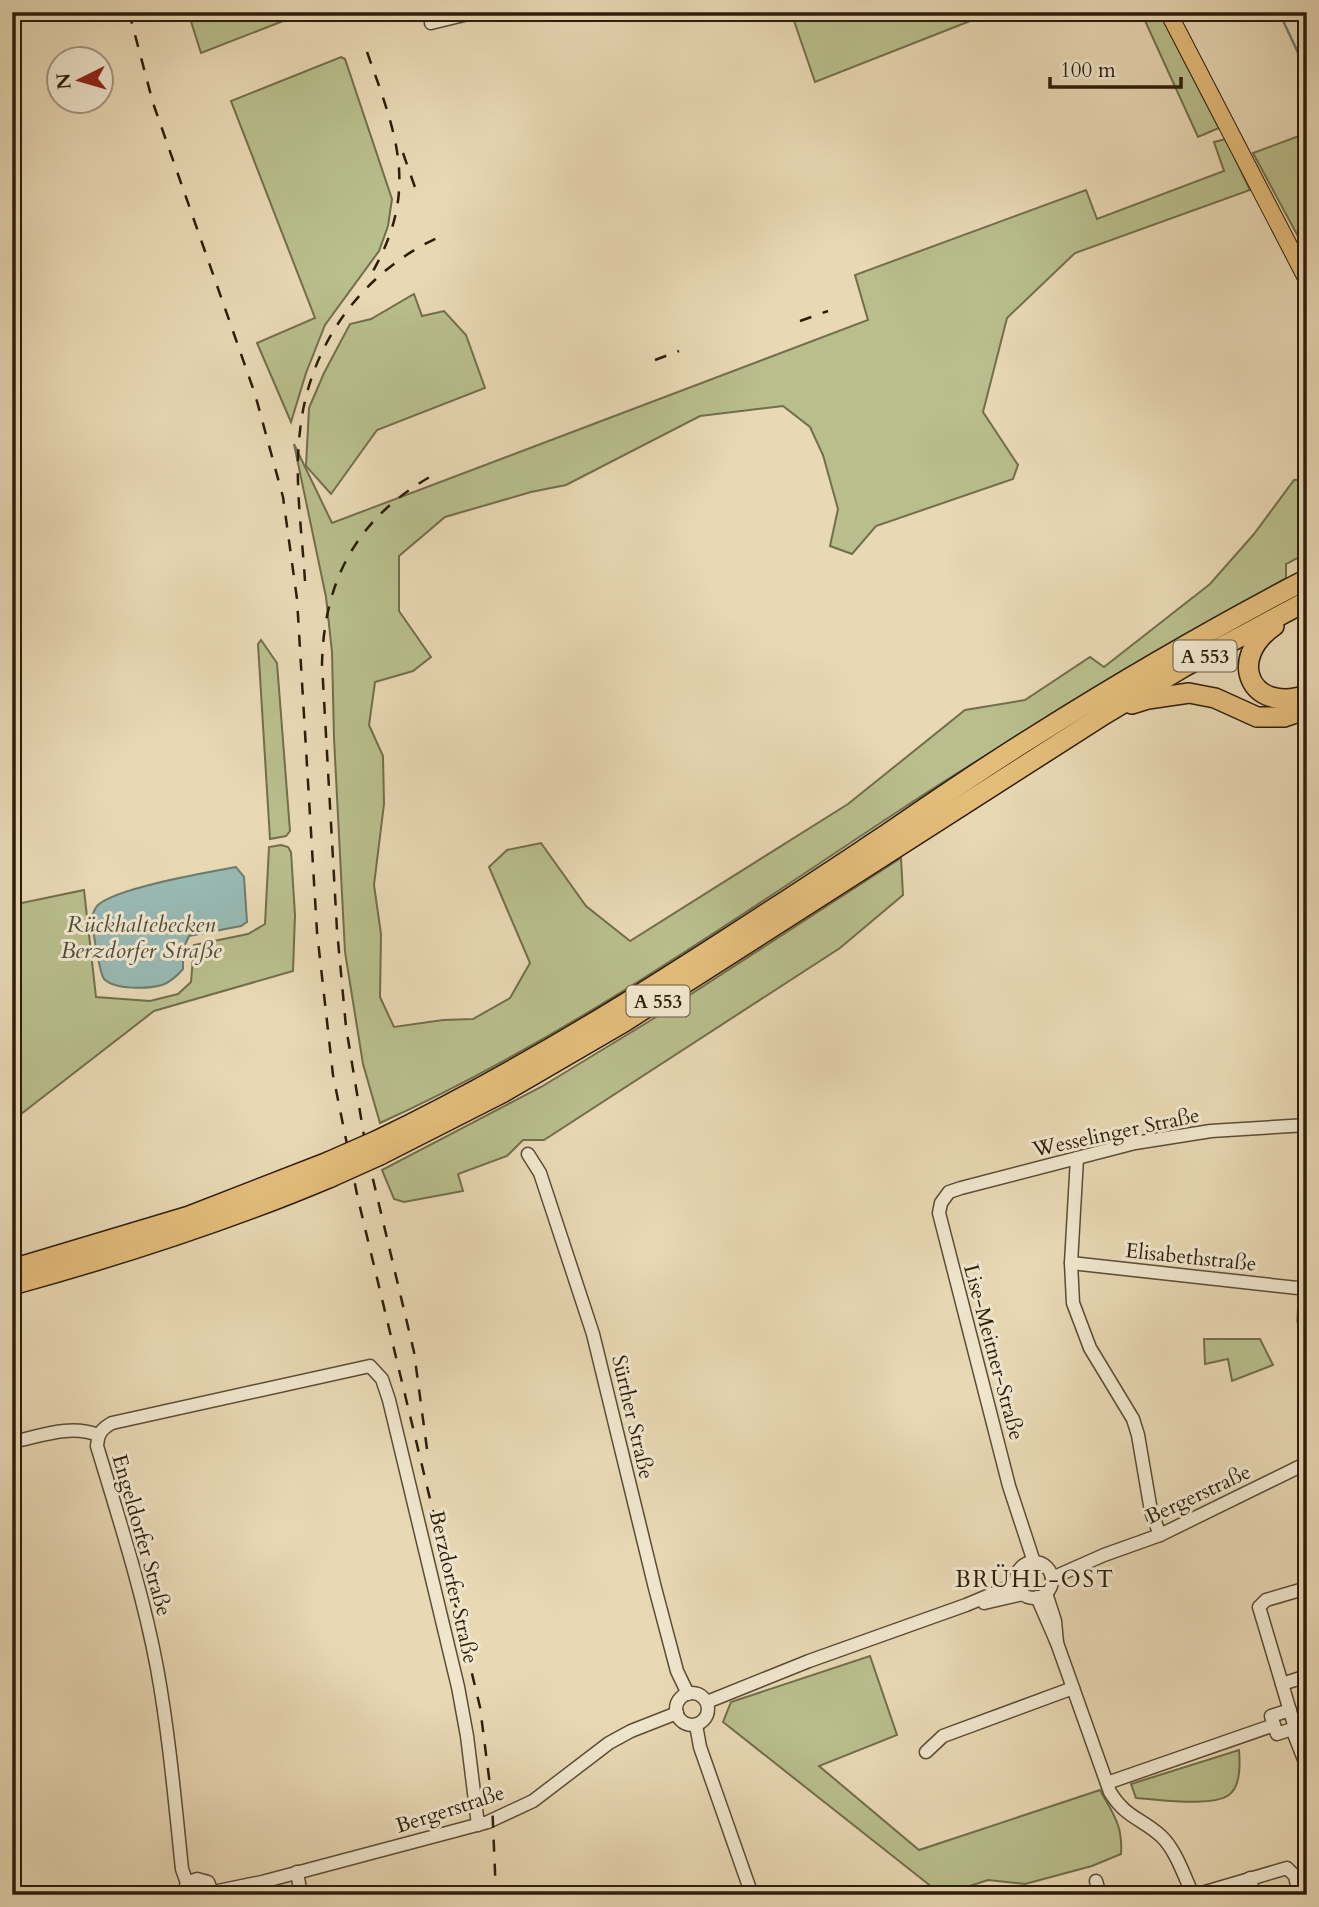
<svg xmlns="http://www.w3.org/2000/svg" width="1319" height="1907" viewBox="0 0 1319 1907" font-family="Cardo,serif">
<rect width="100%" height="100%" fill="#e8d8b4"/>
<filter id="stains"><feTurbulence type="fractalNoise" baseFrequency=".00286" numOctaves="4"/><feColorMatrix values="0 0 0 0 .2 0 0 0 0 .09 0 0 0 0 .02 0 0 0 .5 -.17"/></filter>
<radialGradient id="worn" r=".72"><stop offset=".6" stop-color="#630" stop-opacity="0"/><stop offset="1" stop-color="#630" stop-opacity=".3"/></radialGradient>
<g fill="#b8be8c" stroke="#726e4b" stroke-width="2">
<polygon points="188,12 306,12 201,53"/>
<polygon points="791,12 993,12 815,82"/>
<polygon points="1141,12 1159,12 1219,128 1198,137"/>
<polygon points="341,57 345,59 392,199 388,226 379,251 325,325 306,373 291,422 257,343 315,318 231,101"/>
<polygon points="1307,133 1307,253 1253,153"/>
<path d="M1226,139l24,51 -175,63 -68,65 -24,94 35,53 -5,14 -137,47 -24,28 -22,-8 8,-37 -15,-54 -13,-28 -27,-21 -83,10 -134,69 -35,7 -86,25 -46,39v55l32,46 -18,14 -38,11 -6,43 14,31 1,48 -10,81 7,49 -1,63 14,30 49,-7 30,-1 37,-21 20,-35 -41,-96 18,-17 34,-7 45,63 44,35 218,-137 117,-94 60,-10 65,-43 14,10 106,-83 44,-50 40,-54 13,-1v74l-21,11v14c-131,78 -265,152 -392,236 -167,110 -331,226 -514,309l-17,-59 -18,-112 -11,-214 -2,-86 -6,-55 -32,-153 38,79 536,-203 -13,-45 231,-85 11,29 127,-48 -10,-29z"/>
<polygon points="414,294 422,316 444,311 466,335 485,388 377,430 331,494 306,466 309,408 324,373 350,324 371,319"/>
<polygon points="261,640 277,663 290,831 286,836 270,839 258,644"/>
<polygon points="281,845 288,847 291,852 295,915 293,971 154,1011 12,1121 12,905 84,890 96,997 150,1001 178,994 191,982 194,945 248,934 265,924 269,847"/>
<polygon points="901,858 903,895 840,948 544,1140 523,1140 507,1156 458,1174 463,1191 404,1202 394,1199 382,1170 541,1087 648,1022"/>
<polygon points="1204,1339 1260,1339 1273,1365 1232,1381 1228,1359 1205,1364"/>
<path d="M870,1656l27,79 -78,31 100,84 181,-60c13,24 23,35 21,64l-29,12 -67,18 -37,-4 -46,15 -219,-173 8,-20z"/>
<path d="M1239,1750c1,12 2,32 -7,42 -13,17 -76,7 -96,6l-5,-14z"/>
</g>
<path fill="#98b9b3" stroke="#6d7b6f" stroke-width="2" d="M236,867l8,10 3,45 -6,4 -52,10 -6,13v20c-6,7 -12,13 -21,16 -14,4 -47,5 -58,-6 -4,-5 -13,-56 -12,-63 0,-1 4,-9 5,-10 16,-18 112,-34 139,-39z"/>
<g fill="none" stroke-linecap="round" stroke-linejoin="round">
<polyline stroke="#6d7b6f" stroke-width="2.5" points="1279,12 1307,72"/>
<defs>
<g id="minor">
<polyline points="431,23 476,12"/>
<polyline points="528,1154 540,1173 593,1334 655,1588 677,1671 688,1694"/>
<polyline points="1077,1158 1071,1263 1073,1303 1090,1348 1133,1419 1138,1435 1151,1511 1160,1535"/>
<polyline points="1307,1245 1304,1321 1307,1335"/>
<polyline points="1071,1263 1307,1289"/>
<path d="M12,1442c29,-6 58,-18 86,-7"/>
<polyline points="1034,1562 1009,1486 939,1213 941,1203 949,1192 961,1188 1135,1143 1211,1131 1307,1125"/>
<circle cx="1034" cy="1580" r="18"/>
<polyline points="1052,1578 1104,1555 1160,1535 1307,1463"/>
<polyline points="1037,1597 1057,1643 1055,1621 1046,1593"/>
<polyline points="984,1603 1023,1594"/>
<path d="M1057,1643l53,149c16,26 31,26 51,44 15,14 23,40 32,59"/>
<polyline points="1282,1684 1259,1607 1266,1600 1307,1588"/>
<circle cx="692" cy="1709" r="16"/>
<polyline points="707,1702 809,1661 966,1605 1009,1587 1016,1581"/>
<polyline points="696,1725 700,1747 752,1895"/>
<polyline points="1274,1725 1277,1734 1295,1728 1282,1684 1307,1676"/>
<polyline points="1292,1729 1307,1767"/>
<polyline points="926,1752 943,1736 1073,1688"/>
<polyline points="1107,1783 1274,1725 1271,1716 1290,1710"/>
<polyline points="297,1872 301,1895"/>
<polyline points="1250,1878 1254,1895"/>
<polyline points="1096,1881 1100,1895"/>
<path d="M187,1883l-5,-14c-7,-67 -13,-135 -25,-201 -14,-75 -38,-149 -60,-222 1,-12 4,-17 15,-23l258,-57 12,13 7,21 69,287 9,49 11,89"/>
<polyline points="213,1892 262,1882 488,1822 533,1801 609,1743 631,1731 677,1713"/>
<polyline points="183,1895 187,1883 197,1879 208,1882 213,1895"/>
<polyline points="1195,1895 1287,1868 1295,1876 1299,1895"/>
</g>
<polyline id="major" points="1168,12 1307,280"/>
<g id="highway">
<path d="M1274,626c-47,32 -25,88 33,69"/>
<polyline points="1132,704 1148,699 1189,693 1215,698 1257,717 1284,717 1307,709"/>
<path d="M378,1140c179,-86 344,-197 509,-306 48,-33 96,-66 146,-97 89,-56 180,-109 274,-158"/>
<polyline points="380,1155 502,1093 624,1022 1105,714 1182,668 1307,601"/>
<polyline points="12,1269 189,1216 328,1162"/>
<path d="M12,1285c109,-30 215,-64 319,-108"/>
</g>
</defs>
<use href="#minor" stroke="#5b4c34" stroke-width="15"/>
<use href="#major" stroke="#2c1d0a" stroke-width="18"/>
<use href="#highway" stroke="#2c1d0a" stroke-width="22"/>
<use href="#minor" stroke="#f0e6ce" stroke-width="12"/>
<use href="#major" stroke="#e4bc7a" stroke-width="16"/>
<use href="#highway" stroke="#e4bc7a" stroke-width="19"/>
<g stroke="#2c1d0a" stroke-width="2.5" stroke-dasharray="12 12" stroke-linecap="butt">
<polyline points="129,12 153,103 255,394 283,497 297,599 317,932 333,1075 358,1199 480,1707 492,1801 496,1895"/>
<path d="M367,52c31,87 53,140 2,226"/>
<polyline points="403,153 418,196"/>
<polyline points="800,321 828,311"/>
<polyline points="655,360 679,351"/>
<path d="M305,581c-3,-49 -11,-101 -5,-150 9,-88 65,-163 146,-197"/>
<path d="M427,1449l-13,-97 -47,-198 -21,-127 -9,-97 -15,-266c2,-87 37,-148 113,-190"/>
</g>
<defs>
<g id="highway-bridge">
<polyline points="328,1162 378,1140"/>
<polyline points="331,1177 380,1155"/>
</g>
</defs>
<use href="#highway-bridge" stroke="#2c1d0a" stroke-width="22" stroke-linecap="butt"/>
<use href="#highway-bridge" stroke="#e4bc7a" stroke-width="19"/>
</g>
<g text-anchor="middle" stroke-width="6" stroke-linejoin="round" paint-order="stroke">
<g fill="#f0e6ce" stroke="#675945" stroke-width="2">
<rect x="1173.5" y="640.5" width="63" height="31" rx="5"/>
<rect x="626.5" y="985.5" width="63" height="31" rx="5"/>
</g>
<g font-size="19" font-weight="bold" fill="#2c1d0a">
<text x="1205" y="663">A 553</text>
<text x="658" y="1008">A 553</text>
</g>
<g font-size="21" fill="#2c1d0a" stroke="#f0e6ce">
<text transform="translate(1116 1132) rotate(-12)" y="7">Wesselinger Straße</text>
<text transform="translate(1191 1257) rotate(6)" y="7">Elisabethstraße</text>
<text transform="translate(994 1352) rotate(75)" y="7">Lise-Meitner-Straße</text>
<text transform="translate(633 1417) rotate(77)" y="7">Sürther Straße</text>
<text transform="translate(1198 1494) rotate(-25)" y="7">Bergerstraße</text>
<text transform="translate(142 1535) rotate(74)" y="7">Engeldorfer Straße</text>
<text transform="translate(454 1587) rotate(77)" y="7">Berzdorfer Straße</text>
<text transform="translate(450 1809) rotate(-18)" y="7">Bergerstraße</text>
</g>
<g font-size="23" font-style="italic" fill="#4c4c3d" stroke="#f0e6ce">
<text x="141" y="932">Rückhaltebecken<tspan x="141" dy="26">Berzdorfer Straße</tspan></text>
</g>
<g font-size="23" letter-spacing="2" fill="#2c1d0a" stroke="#f0e6ce">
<text x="1035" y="1587">BRÜHL-OST</text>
</g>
</g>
<rect width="1319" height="1907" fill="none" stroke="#e8d8b4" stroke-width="42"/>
<rect x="14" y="14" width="1291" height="1879" fill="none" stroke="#2c1d0a" stroke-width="3.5"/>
<rect x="21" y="21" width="1277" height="1865" fill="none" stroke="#2c1d0a" stroke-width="2"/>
<g transform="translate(80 80) rotate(265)"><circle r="33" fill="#f0e6ce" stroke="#a29680" stroke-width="2"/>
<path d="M0-5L12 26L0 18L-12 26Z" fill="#8f2418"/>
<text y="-10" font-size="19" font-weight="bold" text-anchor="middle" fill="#2c1d0a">N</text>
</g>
<path d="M1050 77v10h131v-10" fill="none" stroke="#2c1d0a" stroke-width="3.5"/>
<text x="1060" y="77" font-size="21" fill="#2c1d0a" stroke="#f0e6ce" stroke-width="5" paint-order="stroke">100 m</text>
<rect width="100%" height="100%" filter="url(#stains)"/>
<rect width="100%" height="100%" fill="url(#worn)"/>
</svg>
